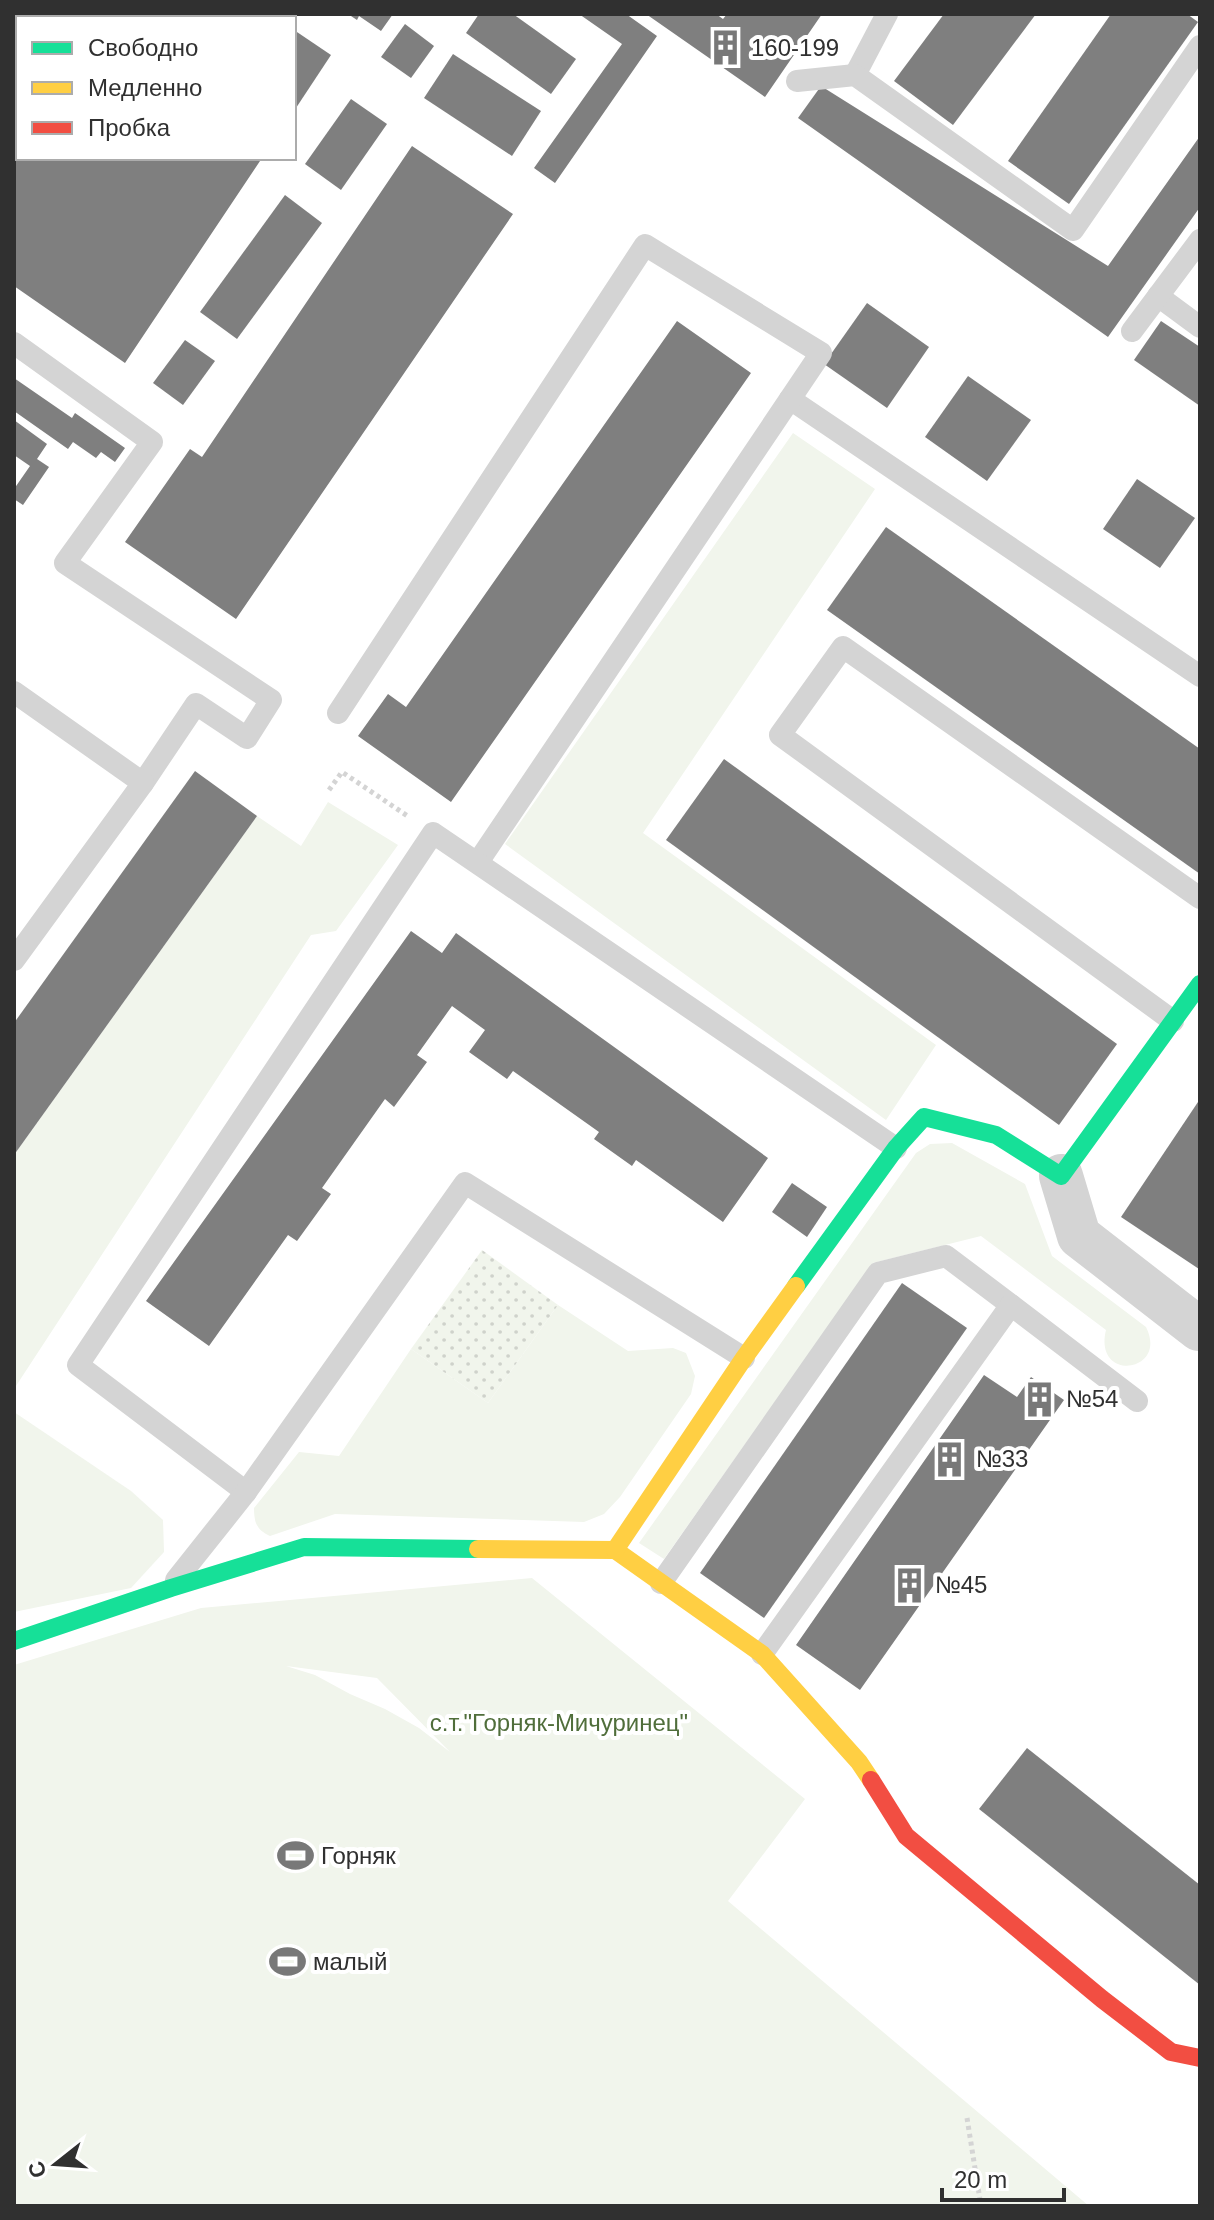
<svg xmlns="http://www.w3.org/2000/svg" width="1214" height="2220" viewBox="0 0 1214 2220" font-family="Helvetica,sans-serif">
<defs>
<pattern id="park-dots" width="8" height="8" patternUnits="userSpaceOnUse" patternTransform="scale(2)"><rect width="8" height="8" fill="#f1f5ec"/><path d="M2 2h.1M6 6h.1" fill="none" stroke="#cfd2cb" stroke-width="1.8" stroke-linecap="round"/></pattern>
</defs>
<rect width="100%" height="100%" fill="#fff"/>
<g fill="#f1f5ec" fill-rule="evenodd">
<polygon points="793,433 875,489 643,833 936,1045 886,1120 505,844"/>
<polygon points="328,802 398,845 336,931 311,935 14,1389 14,1155 257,816 301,846"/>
<path d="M952,1143l73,41 27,72 94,71c23,46 -53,56 -40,3l-125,-94 -108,27 -209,296 -25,-16 277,-390 14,-9z"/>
<path d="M558,1305l70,46 45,-3 13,5 9,23 -4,18 -71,103 -16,17 -20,8 -249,-8 -65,22c-13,-6 -16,-13 -16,-28l45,-56 40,4 72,-107 77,54z"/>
<polygon points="14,1412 131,1491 163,1520 164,1552 131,1588 14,1612"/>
<path d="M532,1578l273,221 -77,102 361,305h-1075v-541l187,-57zM286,1666l91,12 73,74 -31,-24 -34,-19 -35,-15 -35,-19z"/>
</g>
<polygon fill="url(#park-dots)" points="482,1250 558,1305 488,1403 411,1349"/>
<g fill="#7f7f7f">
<polygon points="80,14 272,14 277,18 77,18"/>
<polygon points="348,14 393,14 381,31 359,16 357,20"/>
<polygon points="479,14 513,14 576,59 551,94 466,33"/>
<polygon points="579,14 626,14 657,36 555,183 534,168 622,44"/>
<polygon points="646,14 716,14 723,19 727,14 822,14 765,97"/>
<polygon points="944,14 1036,14 953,125 894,81"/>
<polygon points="1111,14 1187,14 1198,22 1069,204 1008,161"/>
<polygon points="405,24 434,46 411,78 381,57"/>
<polygon points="294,30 331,55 294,111"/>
<polygon points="453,54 541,111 512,156 424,98"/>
<polygon points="821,86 1108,266 1200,136 1200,207 1108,337 798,118"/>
<polygon points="351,99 387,124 341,190 305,164"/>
<polygon points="18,107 18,158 262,158 125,363 14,286 14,113"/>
<polygon points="412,146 513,214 236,619 125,542 190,449 202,457"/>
<polygon points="285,195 322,223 237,339 200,312"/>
<polygon points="867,303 929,347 887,408 824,364"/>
<polygon points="677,321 751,373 451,802 358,736 388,694 406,707"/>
<polygon points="1161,321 1200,347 1200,406 1134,360"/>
<polygon points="185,340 215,361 183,405 153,383"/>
<polygon points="968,376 1031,420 987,481 925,437"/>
<polygon points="14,378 72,418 75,413 125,448 115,462 101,452 96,458 73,442 68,449 14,411"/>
<polygon points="14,420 47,444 37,459 49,467 23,505 14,499 14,489 30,466 14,455"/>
<polygon points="1137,479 1195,518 1160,568 1103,529"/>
<polygon points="886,527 1200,749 1200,874 827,610"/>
<polygon points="724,759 1117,1044 1059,1125 666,840"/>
<polygon points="195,771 257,816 14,1155 14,1023"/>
<polygon points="411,931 442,953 456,933 768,1158 723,1222 636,1160 632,1166 594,1139 599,1132 513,1071 507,1079 469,1052 485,1030 452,1006 417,1055 427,1062 394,1107 385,1099 322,1188 331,1194 297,1241 288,1235 209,1346 146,1301"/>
<polygon points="1200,1099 1200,1267 1199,1269 1121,1217"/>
<polygon points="792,1183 827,1207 807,1237 772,1212"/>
<polygon points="902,1283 967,1328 764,1618 700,1573"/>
<polygon points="984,1375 1017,1397 1031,1377 1064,1400 860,1690 796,1645"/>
<polygon points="1027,1748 1200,1885 1200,1985 979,1809"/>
</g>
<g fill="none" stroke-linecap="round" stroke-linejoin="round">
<g stroke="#d4d4d4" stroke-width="5" stroke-dasharray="4 4" stroke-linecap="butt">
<polyline points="329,790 342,772 409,817"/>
<polyline points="967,2118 981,2206"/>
</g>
<g stroke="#d4d4d4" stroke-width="22">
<polyline points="855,75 887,14"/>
<polyline points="797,81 855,75 1073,230 1200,46"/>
<polyline points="1158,296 1200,327"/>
<polyline points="1132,331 1200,240"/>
<polyline points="14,343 152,442 65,563 271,700 247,738 196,704 143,783"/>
<polyline points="790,399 1200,676"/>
<polyline points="14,692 143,783 14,960"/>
<polyline points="338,713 645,245 821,353 478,862"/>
<polyline points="1173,1021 780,735 843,647 1200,898"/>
<polyline points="246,1492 78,1365 433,833 896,1148"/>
<polyline points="176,1580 246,1492 465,1183 744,1358"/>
<polyline points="661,1583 878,1273 946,1256 1011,1305"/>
<polyline points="762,1654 1011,1305 1137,1401"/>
</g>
<polyline stroke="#d4d4d4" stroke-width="44" points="1061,1176 1079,1236 1199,1329"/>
<g stroke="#16e098" stroke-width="18">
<polyline points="796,1286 896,1148 924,1117 996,1135 1061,1176 1200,984"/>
<polyline points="14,1641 171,1588 304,1547 478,1549"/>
</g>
<g stroke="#ffcf43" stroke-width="18">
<polyline points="478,1549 615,1550 762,1654 859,1762 871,1780"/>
<polyline points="615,1550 744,1358 796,1286"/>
</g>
<polyline stroke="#f24e42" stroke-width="18" points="871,1780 906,1836 1102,1999 1171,2052 1200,2058"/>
</g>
<defs>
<symbol id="building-bare" viewBox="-9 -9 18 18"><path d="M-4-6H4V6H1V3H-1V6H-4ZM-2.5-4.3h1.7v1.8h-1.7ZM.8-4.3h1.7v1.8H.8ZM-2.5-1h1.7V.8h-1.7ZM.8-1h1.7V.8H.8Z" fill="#787878" stroke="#fff" stroke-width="2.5" paint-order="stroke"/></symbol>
<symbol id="stadium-bare" viewBox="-9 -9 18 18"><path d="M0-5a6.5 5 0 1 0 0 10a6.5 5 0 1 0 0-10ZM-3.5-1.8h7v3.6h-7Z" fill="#787878" stroke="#fff" stroke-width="2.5" paint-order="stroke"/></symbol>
</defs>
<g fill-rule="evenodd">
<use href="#building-bare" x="700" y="22" width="51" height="51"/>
<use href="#building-bare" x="1014" y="1374" width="51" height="51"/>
<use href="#building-bare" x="924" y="1434" width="51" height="51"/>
<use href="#building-bare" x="884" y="1560" width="51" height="51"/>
<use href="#stadium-bare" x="270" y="1830" width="51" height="51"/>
<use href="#stadium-bare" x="262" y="1936" width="51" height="51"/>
</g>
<g text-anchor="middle" stroke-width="8" stroke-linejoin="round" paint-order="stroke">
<g font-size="24" fill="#303030" stroke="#fff" text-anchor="start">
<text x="751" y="56">160-199</text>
<text x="1066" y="1407">№54</text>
<text x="976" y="1467">№33</text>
<text x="935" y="1593">№45</text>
<text x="321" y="1864">Горняк</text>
<text x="313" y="1970">малый</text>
</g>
<g font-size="24" fill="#506e3b" stroke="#fff">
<text x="559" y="1731">с.т."Горняк-Мичуринец"</text>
</g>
</g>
<rect width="1214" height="2220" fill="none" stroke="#303030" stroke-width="32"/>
<rect x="16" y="16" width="280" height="144" fill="#ffffff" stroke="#acacac" stroke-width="2"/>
<rect x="32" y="42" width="40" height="12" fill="#16e098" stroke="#acacac" stroke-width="2"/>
<text x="88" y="56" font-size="24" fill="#303030">Свободно</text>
<rect x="32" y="82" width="40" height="12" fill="#ffcf43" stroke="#acacac" stroke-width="2"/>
<text x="88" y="96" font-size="24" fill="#303030">Медленно</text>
<rect x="32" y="122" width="40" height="12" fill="#f24e42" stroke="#acacac" stroke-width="2"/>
<text x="88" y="136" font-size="24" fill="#303030">Пробка</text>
<g transform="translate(56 2164) rotate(253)" stroke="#ffffff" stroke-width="6" paint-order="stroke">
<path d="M0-6L14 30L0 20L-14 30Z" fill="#303030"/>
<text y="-12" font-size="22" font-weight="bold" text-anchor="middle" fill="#303030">С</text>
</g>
<path d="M942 2188v12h122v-12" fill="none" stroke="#303030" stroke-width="4"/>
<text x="954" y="2188" font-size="24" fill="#303030" stroke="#ffffff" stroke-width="6" paint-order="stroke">20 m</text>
</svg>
